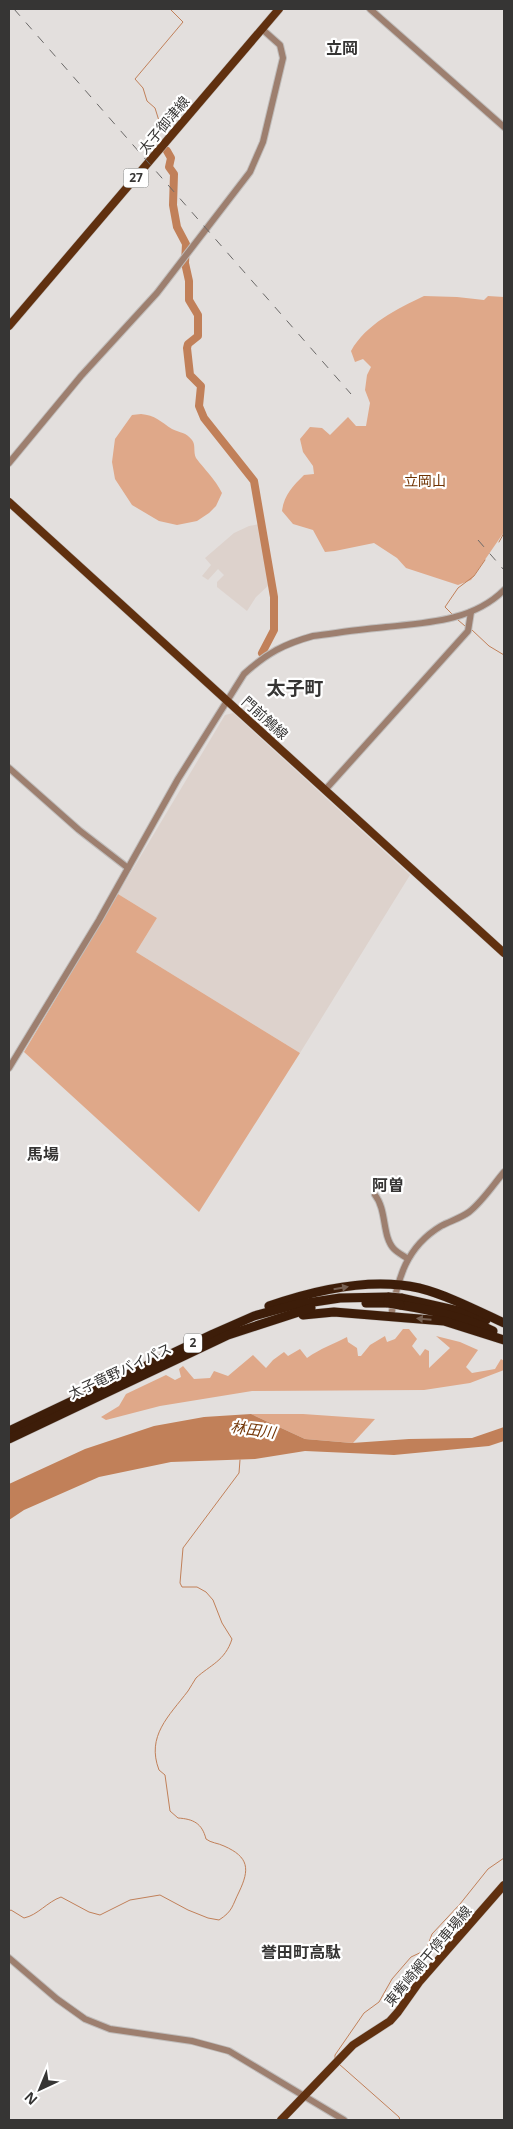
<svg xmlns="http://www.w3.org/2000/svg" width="513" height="2129" viewBox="0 0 513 2129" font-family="'Open Sans','Noto Sans JP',sans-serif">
<rect width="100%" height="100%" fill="#e3dfdd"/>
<g fill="#ddd2cc">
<polygon points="260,524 270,584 256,597 247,611 217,587 217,582 224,575 218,569 208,580 202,576 211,565 205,558 234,533 249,526"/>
<polygon points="233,713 410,875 300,1053 136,952 157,918 118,894 225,715"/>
</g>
<g fill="#dfa889">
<path d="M424,296l33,1 27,3 4,-4 16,1v235l-33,48 -13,5 -52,-17 -9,-10 -23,-15 -39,8 -10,1 -12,-22 -20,-6 -11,-13c2,-16 11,-25 22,-36l10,-1 -1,-8 -10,-14 -3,-13 10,-12 12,1 8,7 18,-18 8,9h10l4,-23 -5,-13 2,-15 4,-8 -8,-8 -8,3 -4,-11c15,-27 46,-42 73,-55z"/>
<path d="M141,414c14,1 20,8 31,15 8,4 14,3 20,11 4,5 1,12 4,18 9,12 19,21 26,35l-6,13 -7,7 -12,8 -20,4 -18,-4 -27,-16 -17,-26 -3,-17 3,-23 17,-24z"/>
<polygon points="118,894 157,918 136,952 300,1053 199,1212 24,1052"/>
<path d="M403,1329h6l8,10 -5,7 8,10 5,-7 4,2v17l21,-20 -14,-12 24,6 18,8 -12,17 6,6 23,-4 6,-10 3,2v9l-34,13 -46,7 -172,1 -92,15 -54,14 -5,-3 18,-11 7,-12 40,-19 9,5 6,-3 -2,-8 4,-3 11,13 16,-1 4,-7 14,5 25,-21 13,13 7,-8 11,-8 4,4 12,-7 7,9c14,-10 25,-13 40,-21l1,5 9,6 1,8h3l9,-11 15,-9 2,6 8,-3z"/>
<polygon points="251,1414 303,1414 375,1419 353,1443 305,1439"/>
</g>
<polygon fill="#c18059" points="251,1414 305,1439 352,1443 409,1439 472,1438 504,1427 504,1441 489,1446 394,1455 305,1451 255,1459 171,1462 99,1477 24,1510 9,1520 9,1484 85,1449 154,1426 204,1417"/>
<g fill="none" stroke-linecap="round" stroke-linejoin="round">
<g stroke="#c18059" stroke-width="1">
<polyline points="159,140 155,134 160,124 155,108 147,101 143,88 135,79 183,22 170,9"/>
<polyline points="499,542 504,533"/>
<polyline points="452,614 445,607 458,588 474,576 485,560"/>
<polyline points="458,620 465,626"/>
<polyline points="472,630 489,646 504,655"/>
<path d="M9,1911l2,-1 13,8c14,-3 23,-16 37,-21l28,15 11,3 30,-15 30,-5 28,15 20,8 11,2c14,-9 13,-14 20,-28 11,-23 10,-35 -15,-46 -6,-3 -13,-3 -18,-7 -4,-16 -13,-20 -28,-21l-8,-7 -5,-36 -6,-5c-13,-34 10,-54 29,-79 3,-4 5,-9 8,-13 14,-13 29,-17 36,-39l-10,-16 -9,-23 -7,-8 -9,-5h-15l-2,-4 3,-35 56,-75 1,-13"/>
<polyline points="335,2060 335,2055 364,2013 379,2002 392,1979 411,1957 426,1950 432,1934 460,1904 488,1869 504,1858"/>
<polyline points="339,2064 399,2117 400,2120"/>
</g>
<polyline stroke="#c18059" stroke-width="8" points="167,151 171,158 169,167 174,174 173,205 177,227 186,244 185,263 189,281 189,300 198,315 198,336 188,344 187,348 190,375 201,386 199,406 204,418 254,481 274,597 274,630 262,653"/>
<defs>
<g id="minor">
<polyline points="370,9 504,127"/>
<polyline points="9,463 81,376 157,293 250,172 263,142 283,58 280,45 262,29"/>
<polyline points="9,768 79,830 128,868"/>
<polyline points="325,790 468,631 471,612"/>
<path d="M9,1068l90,-148 79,-141 66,-105c23,-21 40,-30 69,-38 24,-3 48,-7 73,-9 41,-4 87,-6 118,-37"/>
<path d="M375,1195c12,15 7,42 19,54 4,4 10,7 14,10"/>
<path d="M391,1316c7,-38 15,-69 50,-90 9,-5 20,-8 28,-14 13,-10 24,-27 35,-40"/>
<polyline points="9,1958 57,1999 85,2019 110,2029 192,2041 229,2051 344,2120"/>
</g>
<g id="major">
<polyline points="9,326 279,9"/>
<polyline points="9,502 504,953"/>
<polyline points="281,2120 353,2045 390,2021 398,2012 420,1981 504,1885"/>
</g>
<g id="highway">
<polyline points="401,1298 463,1312 486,1320"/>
<polyline points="366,1303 388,1303"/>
<path d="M400,1305c32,5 64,12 93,26"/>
<path d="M269,1306c46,-16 102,-29 150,-18 28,7 59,23 85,35"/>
<polyline points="303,1315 334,1312 444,1321 504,1340"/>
<polyline points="9,1431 213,1334 254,1316 294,1305 340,1298 389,1297"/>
<polyline points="9,1439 228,1335 311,1308"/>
</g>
</defs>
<use href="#minor" stroke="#c0bdbb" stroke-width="8"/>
<use href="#major" stroke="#c0bdbb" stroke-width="9"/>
<use href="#highway" stroke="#c0bdbb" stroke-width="10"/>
<use href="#minor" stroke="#9d7f6f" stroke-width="6"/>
<use href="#major" stroke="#60300f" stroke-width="8"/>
<use href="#highway" stroke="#3d1d09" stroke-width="9"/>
<g stroke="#6b6968" stroke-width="1" stroke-dasharray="9 9" stroke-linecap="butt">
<polyline points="14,9 351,394"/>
<polyline points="478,540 504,570"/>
</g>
<defs>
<g id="highway-bridge">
<polyline points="389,1297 401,1298"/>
<polyline points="388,1303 400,1305"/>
</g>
</defs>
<use href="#highway-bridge" stroke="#c0bdbb" stroke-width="10" stroke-linecap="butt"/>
<use href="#highway-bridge" stroke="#3d1d09" stroke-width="9"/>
</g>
<defs><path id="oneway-solid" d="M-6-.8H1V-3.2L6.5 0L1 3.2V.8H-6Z" transform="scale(1.25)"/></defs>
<g fill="#776153">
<use href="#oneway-solid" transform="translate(341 1288) rotate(-10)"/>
<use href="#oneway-solid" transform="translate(424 1319) rotate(-175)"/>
</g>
<g text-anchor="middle" stroke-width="4.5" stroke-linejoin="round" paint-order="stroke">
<g fill="#fff" stroke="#727271" stroke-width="1">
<rect x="123.5" y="168.5" width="25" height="19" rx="4"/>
<rect x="184" y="1333.5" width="18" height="19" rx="4"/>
</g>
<g font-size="12" font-weight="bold" fill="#363534">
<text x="136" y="182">27</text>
<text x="193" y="1347">2</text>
</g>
<g font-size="14" fill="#363534" stroke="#fff">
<text transform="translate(164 125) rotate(-50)" y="5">太子御津線</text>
<text transform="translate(265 718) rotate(42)" y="5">門前鵤線</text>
<text transform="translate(120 1371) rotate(-25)" y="5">太子竜野バイパス</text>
<text transform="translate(428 1956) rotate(-50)" y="5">東觜崎網干停車場線</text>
</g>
<g font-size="14" fill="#703303" stroke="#fff">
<text x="425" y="486">立岡山</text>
</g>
<g font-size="15" font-style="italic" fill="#743607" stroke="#fff">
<text transform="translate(253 1430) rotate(8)" y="5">林田川</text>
</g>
<g font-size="16" font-weight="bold" fill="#363534" stroke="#fff">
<text x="342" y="54">立岡</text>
<text x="43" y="1160">馬場</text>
<text x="388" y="1191">阿曽</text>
<text x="301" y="1958">誉田町高駄</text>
</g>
<g font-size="19" font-weight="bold" fill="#363534" stroke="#fff">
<text x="295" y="695">太子町</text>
</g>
</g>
<rect width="513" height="2129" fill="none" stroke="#363534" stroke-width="20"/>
<g transform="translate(40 2089) rotate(224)" stroke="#ffffff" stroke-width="4" paint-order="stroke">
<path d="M0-4L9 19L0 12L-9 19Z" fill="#363534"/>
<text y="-8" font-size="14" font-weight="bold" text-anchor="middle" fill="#363534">N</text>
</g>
</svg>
